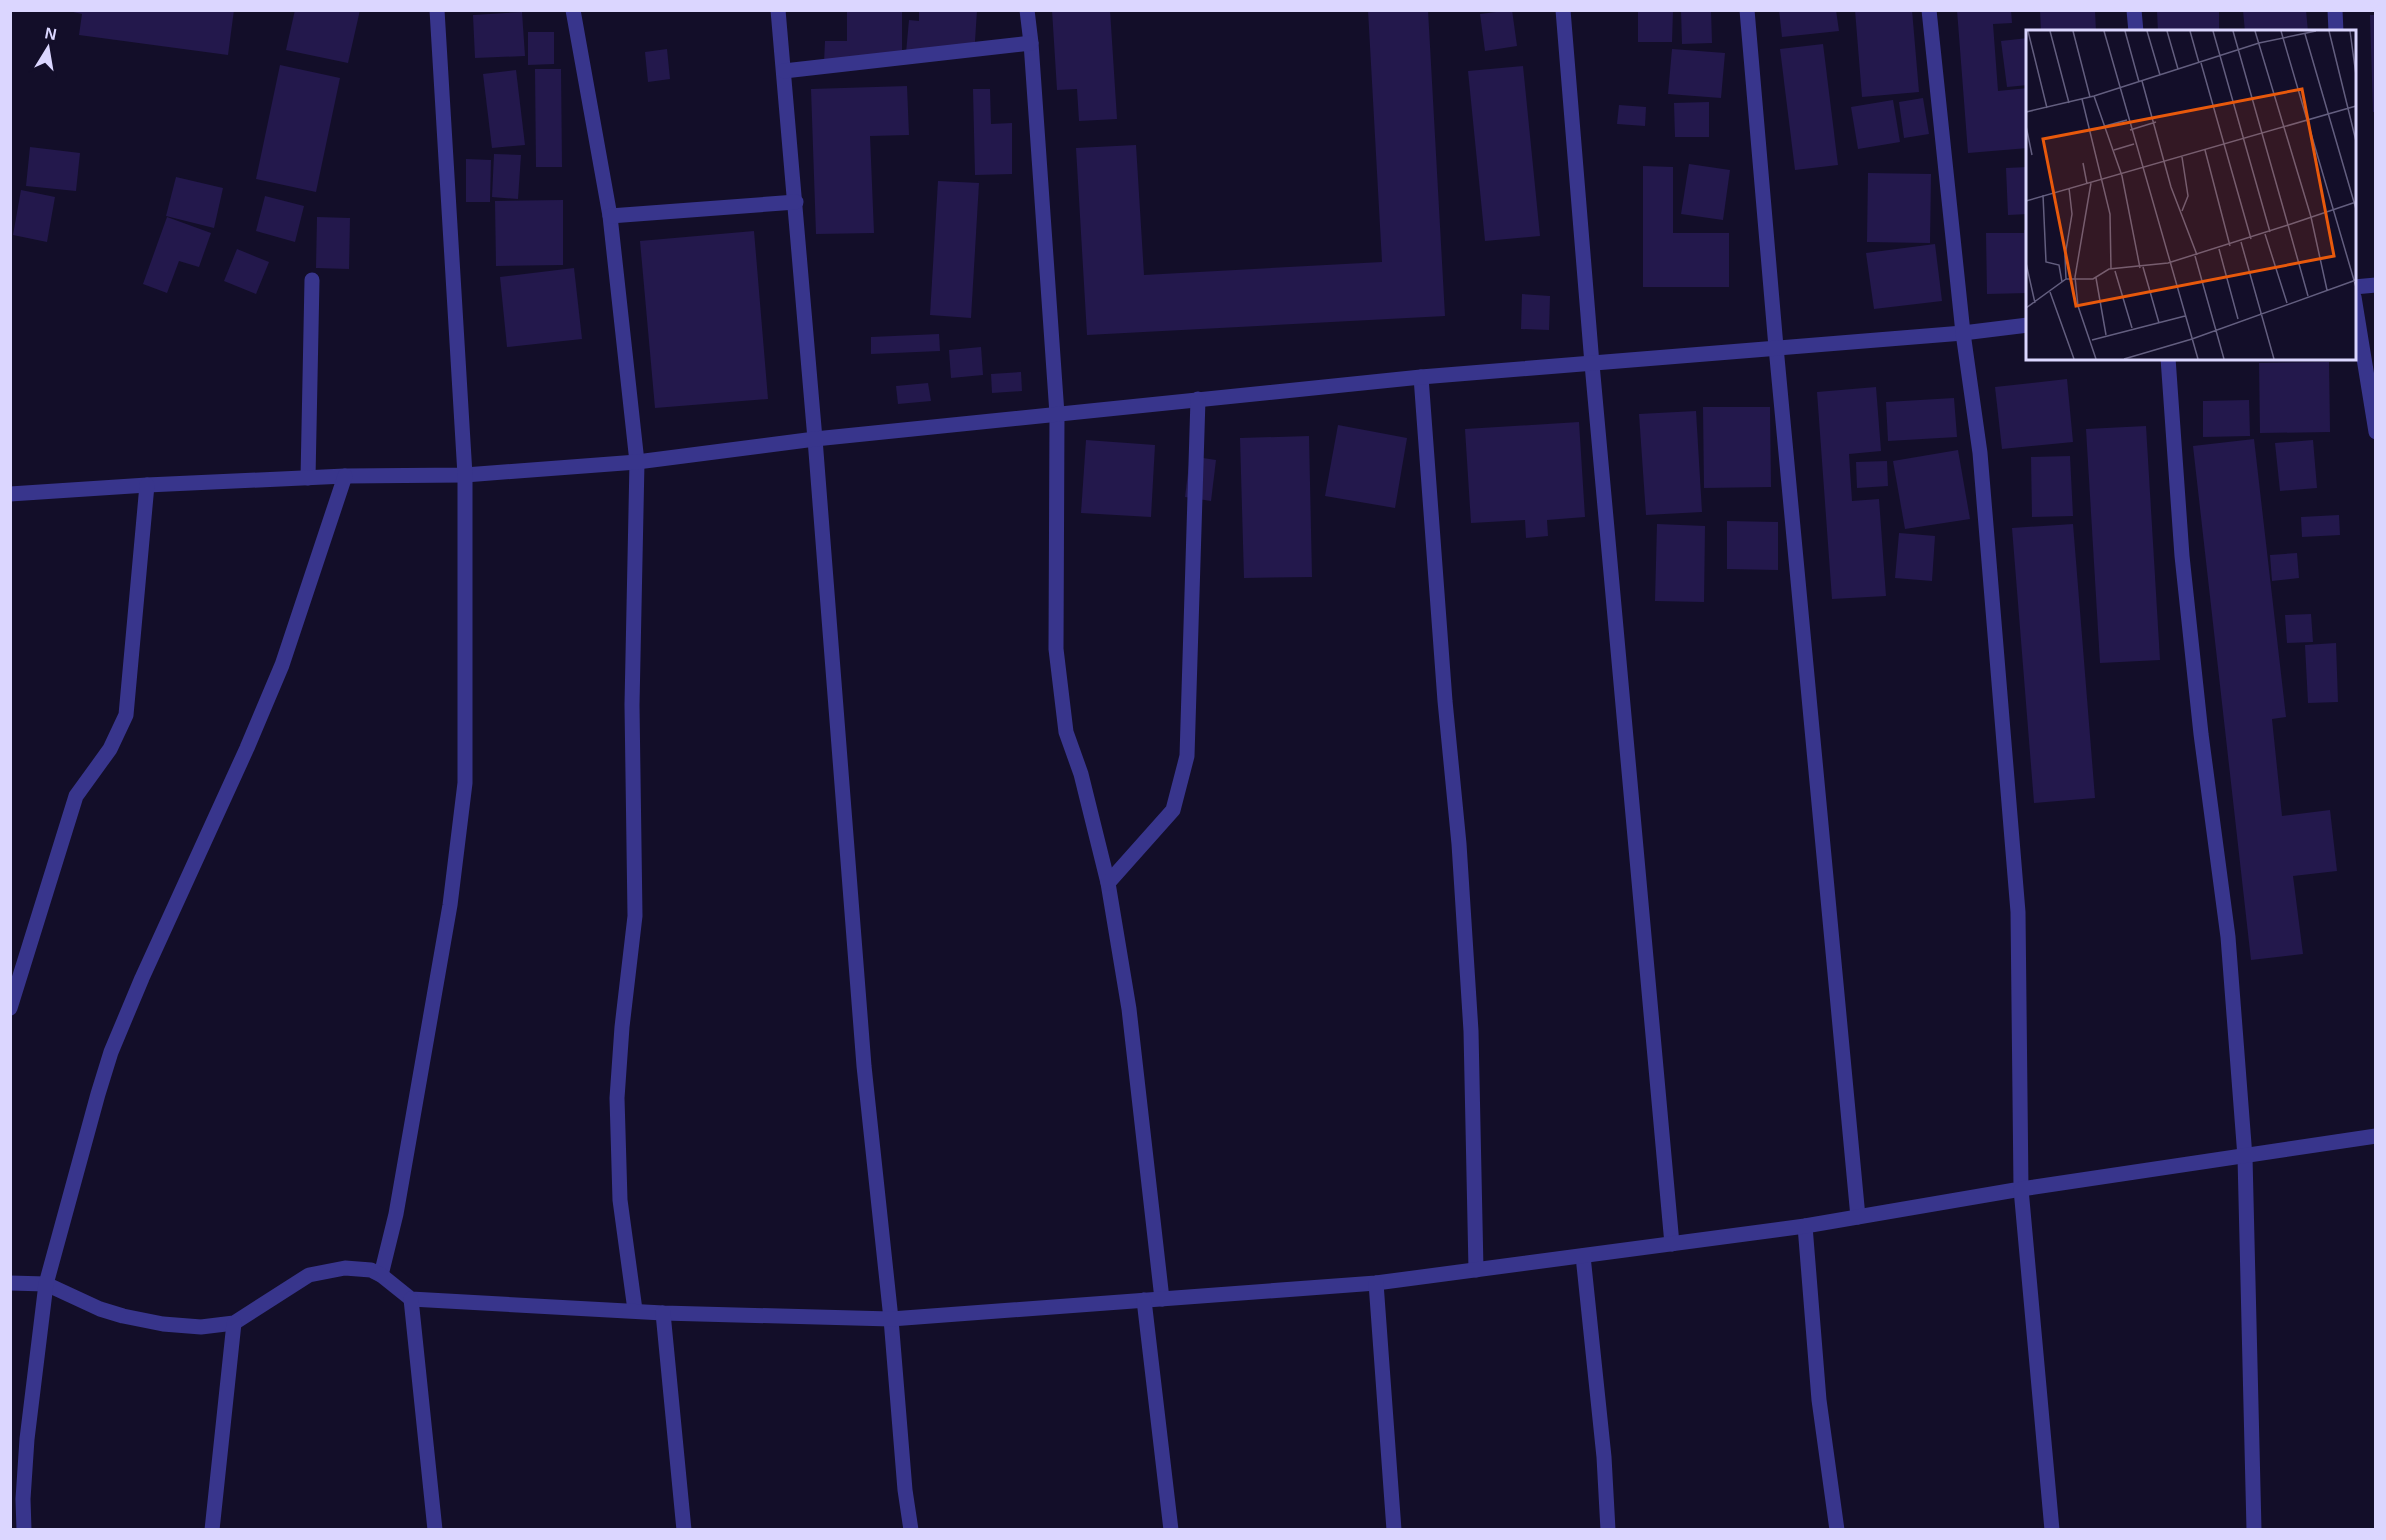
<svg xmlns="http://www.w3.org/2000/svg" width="2386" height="1540" viewBox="0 0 2386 1540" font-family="Arial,sans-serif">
<rect width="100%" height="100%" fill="#130e29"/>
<g fill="#23184c">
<polygon points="64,10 234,10 228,55 79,35 82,14"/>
<polygon points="295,10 360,10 348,63 286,50"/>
<polygon points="847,10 902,10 902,64 824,63 825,41 847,41"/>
<polygon points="919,10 977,10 974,57 906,53 909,20 919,21"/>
<polygon points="1052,10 1110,10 1117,119 1079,121 1077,89 1057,90"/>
<polygon points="1368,10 1428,10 1445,316 1087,335 1076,148 1136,145 1144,275 1382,262"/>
<polygon points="1512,10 1517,46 1485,51 1480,14"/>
<polygon points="1638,10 1673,10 1672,42 1638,42"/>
<polygon points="1681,10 1711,10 1712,43 1682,44"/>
<polygon points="1779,10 1836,10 1839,31 1782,37"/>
<polygon points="1855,10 1912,10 1919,92 1862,97"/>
<polygon points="1957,10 2011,10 2012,23 1993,24 1998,91 2028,88 2028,148 1968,153"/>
<polygon points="2040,10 2095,10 2096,32 2041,32"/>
<polygon points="2219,10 2219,32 2158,32 2157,11"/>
<polygon points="2243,10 2306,10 2308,32 2245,32"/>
<polygon points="522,12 525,56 475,58 473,15"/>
<polygon points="2370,15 2376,15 2376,112 2373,112"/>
<polygon points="528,32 554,32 554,64 528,65"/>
<polygon points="2028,38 2028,85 2007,87 2001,41"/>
<polygon points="1823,44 1838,165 1795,170 1780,49"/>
<polygon points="667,49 670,79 648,82 645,52"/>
<polygon points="1672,49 1725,53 1721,98 1668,94"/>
<polygon points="280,65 340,78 316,192 256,179"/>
<polygon points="1523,66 1540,236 1485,241 1468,71"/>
<polygon points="535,69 561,69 562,167 536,167"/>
<polygon points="516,70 525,145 492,148 483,74"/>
<polygon points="907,86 909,135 870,136 874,233 816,234 811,89"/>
<polygon points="973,89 990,89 991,124 1012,123 1012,174 975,175"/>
<polygon points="1923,98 1929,134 1904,138 1899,102"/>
<polygon points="1893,100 1900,142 1858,149 1851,107"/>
<polygon points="1709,102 1709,137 1675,137 1674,103"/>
<polygon points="1619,105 1646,107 1645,126 1617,124"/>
<polygon points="30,147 80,153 76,191 26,186"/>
<polygon points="494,154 521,155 518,199 492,197"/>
<polygon points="466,159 491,160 490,202 466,202"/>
<polygon points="1689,164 1730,170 1723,220 1681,214"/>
<polygon points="1643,166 1673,167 1673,233 1729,233 1729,287 1643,287"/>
<polygon points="2028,167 2028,214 2008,215 2006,168"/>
<polygon points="1868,173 1931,174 1930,243 1867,242"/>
<polygon points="176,177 223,188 214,228 166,216"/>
<polygon points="938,181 979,183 971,318 930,315"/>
<polygon points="21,190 55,197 47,242 13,235"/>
<polygon points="265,196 304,206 295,242 256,231"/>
<polygon points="563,200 563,265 496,266 495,201"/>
<polygon points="167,217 211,233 199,267 179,261 167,293 143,284"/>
<polygon points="317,217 350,218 349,269 316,268"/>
<polygon points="2024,230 2028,230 2028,293 1987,294 1986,233 2024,233"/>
<polygon points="754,231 768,399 655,408 640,241"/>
<polygon points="1935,244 1942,301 1874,309 1866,253"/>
<polygon points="237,249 269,262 256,294 224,281"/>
<polygon points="574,268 582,339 507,347 500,277"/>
<polygon points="1522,294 1550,296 1549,330 1521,329"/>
<polygon points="939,334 940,351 871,354 871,337"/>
<polygon points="981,347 983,375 951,378 949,350"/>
<polygon points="2329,362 2330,432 2260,433 2259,363"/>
<polygon points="1021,372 1022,391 992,393 991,374"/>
<polygon points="2067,379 2073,442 2002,449 1995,387"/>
<polygon points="928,383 931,401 898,404 896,386"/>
<polygon points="1876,387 1881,451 1849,454 1852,501 1879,499 1886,596 1832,599 1817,392"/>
<polygon points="1954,398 1957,437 1888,441 1886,402"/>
<polygon points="2249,400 2250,436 2203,437 2203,401"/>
<polygon points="1703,407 1770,407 1771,487 1704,488"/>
<polygon points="1696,411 1702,512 1646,515 1639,414"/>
<polygon points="1579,422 1585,517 1547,520 1548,536 1526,538 1525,520 1471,523 1465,429"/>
<polygon points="1338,425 1407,438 1395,508 1325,496"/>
<polygon points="2146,426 2160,660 2100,663 2086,429"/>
<polygon points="1309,436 1312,577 1244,578 1240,438"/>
<polygon points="2254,439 2286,717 2272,719 2282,816 2330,810 2337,871 2293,876 2303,954 2251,960 2193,446"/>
<polygon points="1086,440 1155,445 1151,517 1081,513"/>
<polygon points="2313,440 2317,488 2280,491 2275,443"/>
<polygon points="1958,450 1970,519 1905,529 1893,461"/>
<polygon points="1190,456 1216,460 1211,501 1185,497"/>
<polygon points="2070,456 2073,516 2032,517 2031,457"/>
<polygon points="1887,461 1888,486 1857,488 1856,462"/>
<polygon points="2339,515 2340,535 2302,537 2301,517"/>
<polygon points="1727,521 1778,522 1778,570 1727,569"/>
<polygon points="1657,524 1705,526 1704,602 1655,601"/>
<polygon points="2073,524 2095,798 2034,803 2012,528"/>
<polygon points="1899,533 1935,536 1932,581 1895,578"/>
<polygon points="2297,553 2299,578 2272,581 2270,555"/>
<polygon points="2311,614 2313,642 2287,643 2285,615"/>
<polygon points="2336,643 2338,702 2308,703 2305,645"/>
</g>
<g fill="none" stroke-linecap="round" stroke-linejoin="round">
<g stroke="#38358c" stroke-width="15">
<polyline points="573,10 610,216 637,462 632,705 635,916 622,1027 617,1098 620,1200 635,1310"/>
<polyline points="778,10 815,439 864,1066 891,1319 905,1490 911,1530"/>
<polyline points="1027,10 1031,43 1057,414 1056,649 1066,732 1081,774 1108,883 1129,1009 1162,1299"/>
<polyline points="1563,10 1592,364 1672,1244"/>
<polyline points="1747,10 1776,347 1858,1217"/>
<polyline points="2134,10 2136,32"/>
<polyline points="2335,10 2336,32"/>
<polyline points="784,71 1031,43"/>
<polyline points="610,216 796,202"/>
<polyline points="2354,287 2376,285"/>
<polyline points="2354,297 2376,432"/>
<polyline points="2168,358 2182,556 2201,734 2228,937 2245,1157 2254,1530"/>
<polyline points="1421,377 1445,701 1459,844 1471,1031 1476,1270"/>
<polyline points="308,478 312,280"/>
<polyline points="10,494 147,485 345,476 465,475 637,462 815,439 1421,377 1963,333 2028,325"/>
<polyline points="1108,883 1173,810 1187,756 1198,399"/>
<polyline points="10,1008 76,796 110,749 126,715 147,485"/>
<polyline points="1805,1226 1819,1400 1837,1530"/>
<polyline points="1583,1256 1604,1457 1608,1530"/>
<polyline points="381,1275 396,1214 450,905 465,783 465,475 437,10"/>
<polyline points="10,1283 46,1284 100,1309 123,1316 163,1324 201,1327 234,1323 309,1275 345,1268 371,1270 381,1275 411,1299 663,1313 891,1319 1376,1283 1805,1226 2021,1189 2018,912 1980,453 1963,333 1929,10"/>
<polyline points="1376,1283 1394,1530"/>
<polyline points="411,1299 435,1530"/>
<polyline points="1144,1300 1171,1530"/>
<polyline points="663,1313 684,1530"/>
<polyline points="24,1530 23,1499 27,1439 46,1284 98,1094 111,1052 142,978 247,748 282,665 345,476"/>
<polyline points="212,1530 234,1323"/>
<polyline points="2052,1530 2021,1189 2376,1136"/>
</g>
</g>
<g transform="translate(2026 30)">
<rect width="330" height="330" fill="#130e29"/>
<path fill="none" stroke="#635e7f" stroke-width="1.5" d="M2,1l19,77M24,1l19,72M47,1l17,66M78,1l94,328M99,1l14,51M121,1l13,44M141,1l11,38M164,1l9,32M187,1l57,201M229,1l56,186 16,73M255,1l75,256M303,1l27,110M324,1l6,44M279,4l51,175M175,33l50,176M116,51l29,106 26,68M68,66l28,80 18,92M56,69l28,115 1,55M0,82l68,-16 165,-53 57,-12M0,96l6,29M79,96l22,-6M104,100l26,-8M88,120l20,-6M179,120l25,96M156,127l6,39 -6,15M57,133l4,21M65,153l-16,94 3,29 18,53M17,165l3,67 13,3 3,17M0,171l330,-95M239,204l22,69M215,212l33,117M193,219l19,70M169,226l29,103M0,233l9,40M117,237l16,56M89,241l17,57M70,248l10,57M40,249l-1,-23 7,-42 -3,-26M24,262l24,67M282,266l-20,-71 68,-23M0,278l40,-29h27l16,-10 59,-6 120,-38 -55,-194M66,310l93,-24M98,329l68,-20 164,-59"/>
<path fill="#e8590c" fill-opacity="0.15" stroke="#e8590c" stroke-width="3" d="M276,59l32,167 -258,50 -33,-167z"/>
<rect width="330" height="330" fill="none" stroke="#dbd6ff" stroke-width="3"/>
</g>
<rect width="2386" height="1540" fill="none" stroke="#dbd6ff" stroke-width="24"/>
<g transform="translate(48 48) rotate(11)" stroke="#130e29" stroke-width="4.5" paint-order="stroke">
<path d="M0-4.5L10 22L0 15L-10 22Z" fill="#dbd6ff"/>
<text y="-9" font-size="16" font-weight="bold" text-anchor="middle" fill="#dbd6ff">N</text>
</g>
</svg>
